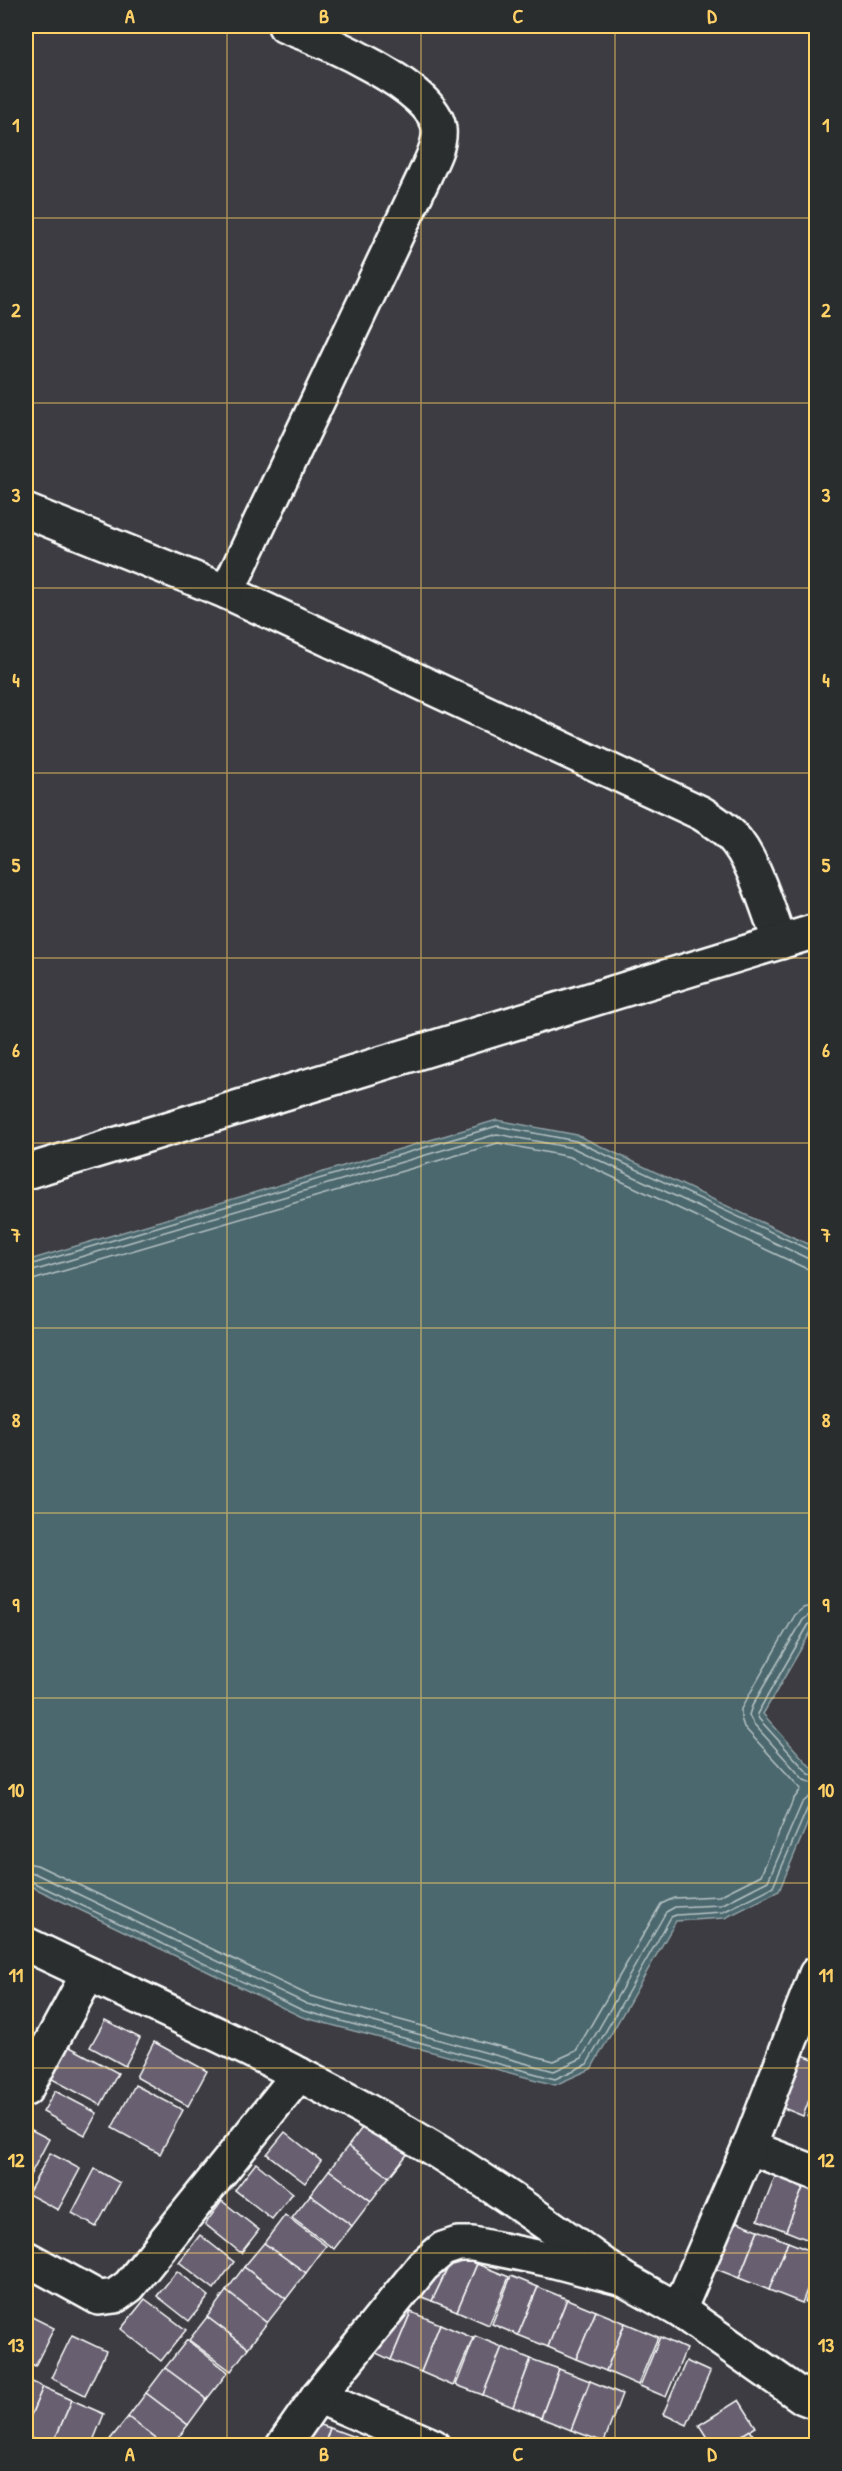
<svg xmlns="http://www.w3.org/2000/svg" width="842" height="2471" viewBox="0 0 842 2471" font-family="'Patrick Hand',sans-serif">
<rect width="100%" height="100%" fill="#3c3c42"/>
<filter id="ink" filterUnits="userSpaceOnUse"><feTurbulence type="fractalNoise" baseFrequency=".0167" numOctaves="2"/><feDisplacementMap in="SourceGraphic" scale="12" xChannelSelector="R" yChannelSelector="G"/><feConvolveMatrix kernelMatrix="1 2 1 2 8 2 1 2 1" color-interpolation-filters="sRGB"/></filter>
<g filter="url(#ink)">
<polygon fill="#4b686e" stroke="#93a4a8" stroke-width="1.5" points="497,1120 577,1135 816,1248 816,1623 763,1714 816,1773 816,1803 779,1891 725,1918 676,1921 591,2069 555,2085 302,2017 26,1884 26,1261"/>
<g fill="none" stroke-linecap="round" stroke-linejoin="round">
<g stroke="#b7c3c5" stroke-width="1.5">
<polyline points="26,1266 497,1126 576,1141 816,1253"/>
<polyline points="26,1273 497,1134 573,1148 809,1259 816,1261"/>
<polyline points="26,1282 498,1143 570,1157 805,1268 816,1270"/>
<polyline points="816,1614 809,1615 803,1620 752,1706 749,1715 753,1723 804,1780 816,1784"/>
<polyline points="816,1621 809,1624 757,1714 759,1719 809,1774 816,1776"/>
<polyline points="26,1863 37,1865 310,1996 554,2061 576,2051 661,1904 674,1898 719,1896 761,1875 793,1800 801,1789 744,1727 741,1718 741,1709 795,1615 803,1608 816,1605"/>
<polyline points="26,1872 34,1873 307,2004 554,2071 582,2058 666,1912 675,1907 721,1905 768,1881 802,1803 809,1797 816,1796"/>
<polyline points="26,1879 304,2011 555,2079 587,2064 671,1917 676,1915 723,1912 773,1887 808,1807 816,1803"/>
</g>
</g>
<g fill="#676071" stroke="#fff" stroke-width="1.5">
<polygon points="105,2020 140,2038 125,2066 90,2047"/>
<polygon points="154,2042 207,2071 188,2106 136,2077"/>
<polygon points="68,2046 118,2073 101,2105 50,2078"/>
<polygon points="797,2053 816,2060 816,2082 803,2116 776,2105"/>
<polygon points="135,2085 183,2110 160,2154 112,2128"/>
<polygon points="55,2091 97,2113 85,2135 43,2112"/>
<polygon points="816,2096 816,2120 808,2117"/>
<polygon points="368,2120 409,2152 389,2177 348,2146"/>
<polygon points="26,2127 49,2139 26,2183"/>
<polygon points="285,2132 321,2161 305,2183 267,2154"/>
<polygon points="348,2146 389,2177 371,2201 329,2170"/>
<polygon points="50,2153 80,2169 58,2210 28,2194"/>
<polygon points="256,2163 293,2193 272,2219 235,2190"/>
<polygon points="95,2169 120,2183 96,2227 72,2213"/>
<polygon points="329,2170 371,2201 352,2226 310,2195"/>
<polygon points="777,2172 805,2183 786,2231 758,2220"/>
<polygon points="805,2183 816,2187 816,2243 786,2231"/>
<polygon points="310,2195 352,2226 334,2249 292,2218"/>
<polygon points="222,2201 259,2230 241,2253 205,2224"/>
<polygon points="285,2215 326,2246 306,2273 264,2243"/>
<polygon points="730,2219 758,2230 739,2278 711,2267"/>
<polygon points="758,2230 788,2242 769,2290 739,2278"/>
<polygon points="200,2235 234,2262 214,2289 179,2262"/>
<polygon points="788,2242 816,2253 816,2266 802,2303 769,2290"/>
<polygon points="264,2243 306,2273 286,2299 244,2267"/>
<polygon points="444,2250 454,2255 432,2301 422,2297"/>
<polygon points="454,2255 477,2264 457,2311 432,2301"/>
<polygon points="477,2264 509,2277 489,2325 457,2311"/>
<polygon points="244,2267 286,2299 267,2323 226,2291"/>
<polygon points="816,2270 816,2306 805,2302"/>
<polygon points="177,2271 209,2296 189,2321 157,2296"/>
<polygon points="511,2276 538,2287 518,2335 492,2324"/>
<polygon points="538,2287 567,2299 548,2347 518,2335"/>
<polygon points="226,2291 267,2323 248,2348 207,2317"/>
<polygon points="145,2299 186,2330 161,2361 121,2329"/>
<polygon points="567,2299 596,2311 576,2359 548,2347"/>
<polygon points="397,2306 411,2312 391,2360 376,2353"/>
<polygon points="596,2311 625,2323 606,2371 576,2359"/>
<polygon points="411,2312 440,2324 421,2372 391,2360"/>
<polygon points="26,2314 54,2328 35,2366 26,2361"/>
<polygon points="207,2317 248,2348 231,2371 189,2340"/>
<polygon points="625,2323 658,2337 638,2385 606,2371"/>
<polygon points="440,2324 473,2338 453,2386 421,2372"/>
<polygon points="72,2335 106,2351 85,2395 51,2378"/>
<polygon points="475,2336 502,2347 483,2395 456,2385"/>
<polygon points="660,2337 686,2349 666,2397 640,2386"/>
<polygon points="187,2340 228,2372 207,2399 165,2368"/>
<polygon points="502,2347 531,2359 513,2407 483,2395"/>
<polygon points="531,2359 559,2369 541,2418 513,2407"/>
<polygon points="686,2361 710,2372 687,2425 663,2414"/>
<polygon points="165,2368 207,2399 188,2425 146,2393"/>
<polygon points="559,2369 590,2381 571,2430 541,2418"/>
<polygon points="26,2379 43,2387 26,2427"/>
<polygon points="590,2381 622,2394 604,2442 571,2430"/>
<polygon points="43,2387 72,2400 52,2446 47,2446 26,2436 26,2427"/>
<polygon points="146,2393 188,2425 172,2446 165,2446 128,2417"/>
<polygon points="72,2400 104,2414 91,2446 52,2446"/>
<polygon points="739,2400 756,2427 725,2446 712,2446 699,2425"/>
<polygon points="128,2417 165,2446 113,2446 108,2442"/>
<polygon points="306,2421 330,2428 324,2446 294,2446"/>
<polygon points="330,2428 360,2439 358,2446 324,2446"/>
<polygon points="750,2430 760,2446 725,2446"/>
<polygon points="360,2439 380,2446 358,2446"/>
</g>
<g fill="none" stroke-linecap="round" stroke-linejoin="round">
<defs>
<g id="street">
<path d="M285,26c36,13 150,61 154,103 2,16 -9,34 -15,48l-197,415 474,221c11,7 21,13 30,22 23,23 37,76 49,107"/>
<polyline points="26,511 227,592"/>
<polyline points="26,1172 816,931"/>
<path d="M26,1944c116,56 234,107 347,170 88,48 169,105 250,165"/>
<polyline points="26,2089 88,1974"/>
<polyline points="749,2147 816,2173"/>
<polyline points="26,2258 99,2298 115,2296 129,2286 299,2074"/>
<polyline points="679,2310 749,2147 816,1974"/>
<polyline points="318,2396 433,2446"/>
<polyline points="283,2446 318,2396 423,2266 443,2249 458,2244 473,2244 551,2260 623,2279 679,2310 803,2397 816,2402"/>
</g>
</defs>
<use href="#street" stroke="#fff" stroke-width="38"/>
<use href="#street" stroke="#2a2d2e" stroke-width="33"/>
</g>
</g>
<path fill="none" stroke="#ffd166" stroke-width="1.5" stroke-opacity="0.55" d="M227,26v2420M421,26v2420M615,26v2420M26,218h790M26,403h790M26,588h790M26,773h790M26,958h790M26,1143h790M26,1328h790M26,1513h790M26,1698h790M26,1883h790M26,2068h790M26,2253h790"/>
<rect width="842" height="2471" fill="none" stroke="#2a2d2e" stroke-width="66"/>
<rect x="33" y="33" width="776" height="2405" fill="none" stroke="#ffd166" stroke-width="2"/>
<g font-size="20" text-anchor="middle" font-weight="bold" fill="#ffd166">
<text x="130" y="23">A</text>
<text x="324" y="23">B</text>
<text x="518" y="23">C</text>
<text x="712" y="23">D</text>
<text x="16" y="132">1</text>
<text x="826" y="132">1</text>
<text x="16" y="317">2</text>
<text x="826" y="317">2</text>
<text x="16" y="502">3</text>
<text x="826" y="502">3</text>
<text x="16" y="687">4</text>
<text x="826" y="687">4</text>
<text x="16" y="872">5</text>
<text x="826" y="872">5</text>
<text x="16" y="1057">6</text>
<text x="826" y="1057">6</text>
<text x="16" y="1242">7</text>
<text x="826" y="1242">7</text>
<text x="16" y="1427">8</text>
<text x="826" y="1427">8</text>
<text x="16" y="1612">9</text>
<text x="826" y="1612">9</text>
<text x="16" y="1797">10</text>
<text x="826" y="1797">10</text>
<text x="16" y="1982">11</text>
<text x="826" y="1982">11</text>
<text x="16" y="2167">12</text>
<text x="826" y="2167">12</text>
<text x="16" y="2352">13</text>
<text x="826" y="2352">13</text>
<text x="130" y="2461">A</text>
<text x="324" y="2461">B</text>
<text x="518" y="2461">C</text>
<text x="712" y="2461">D</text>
</g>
</svg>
